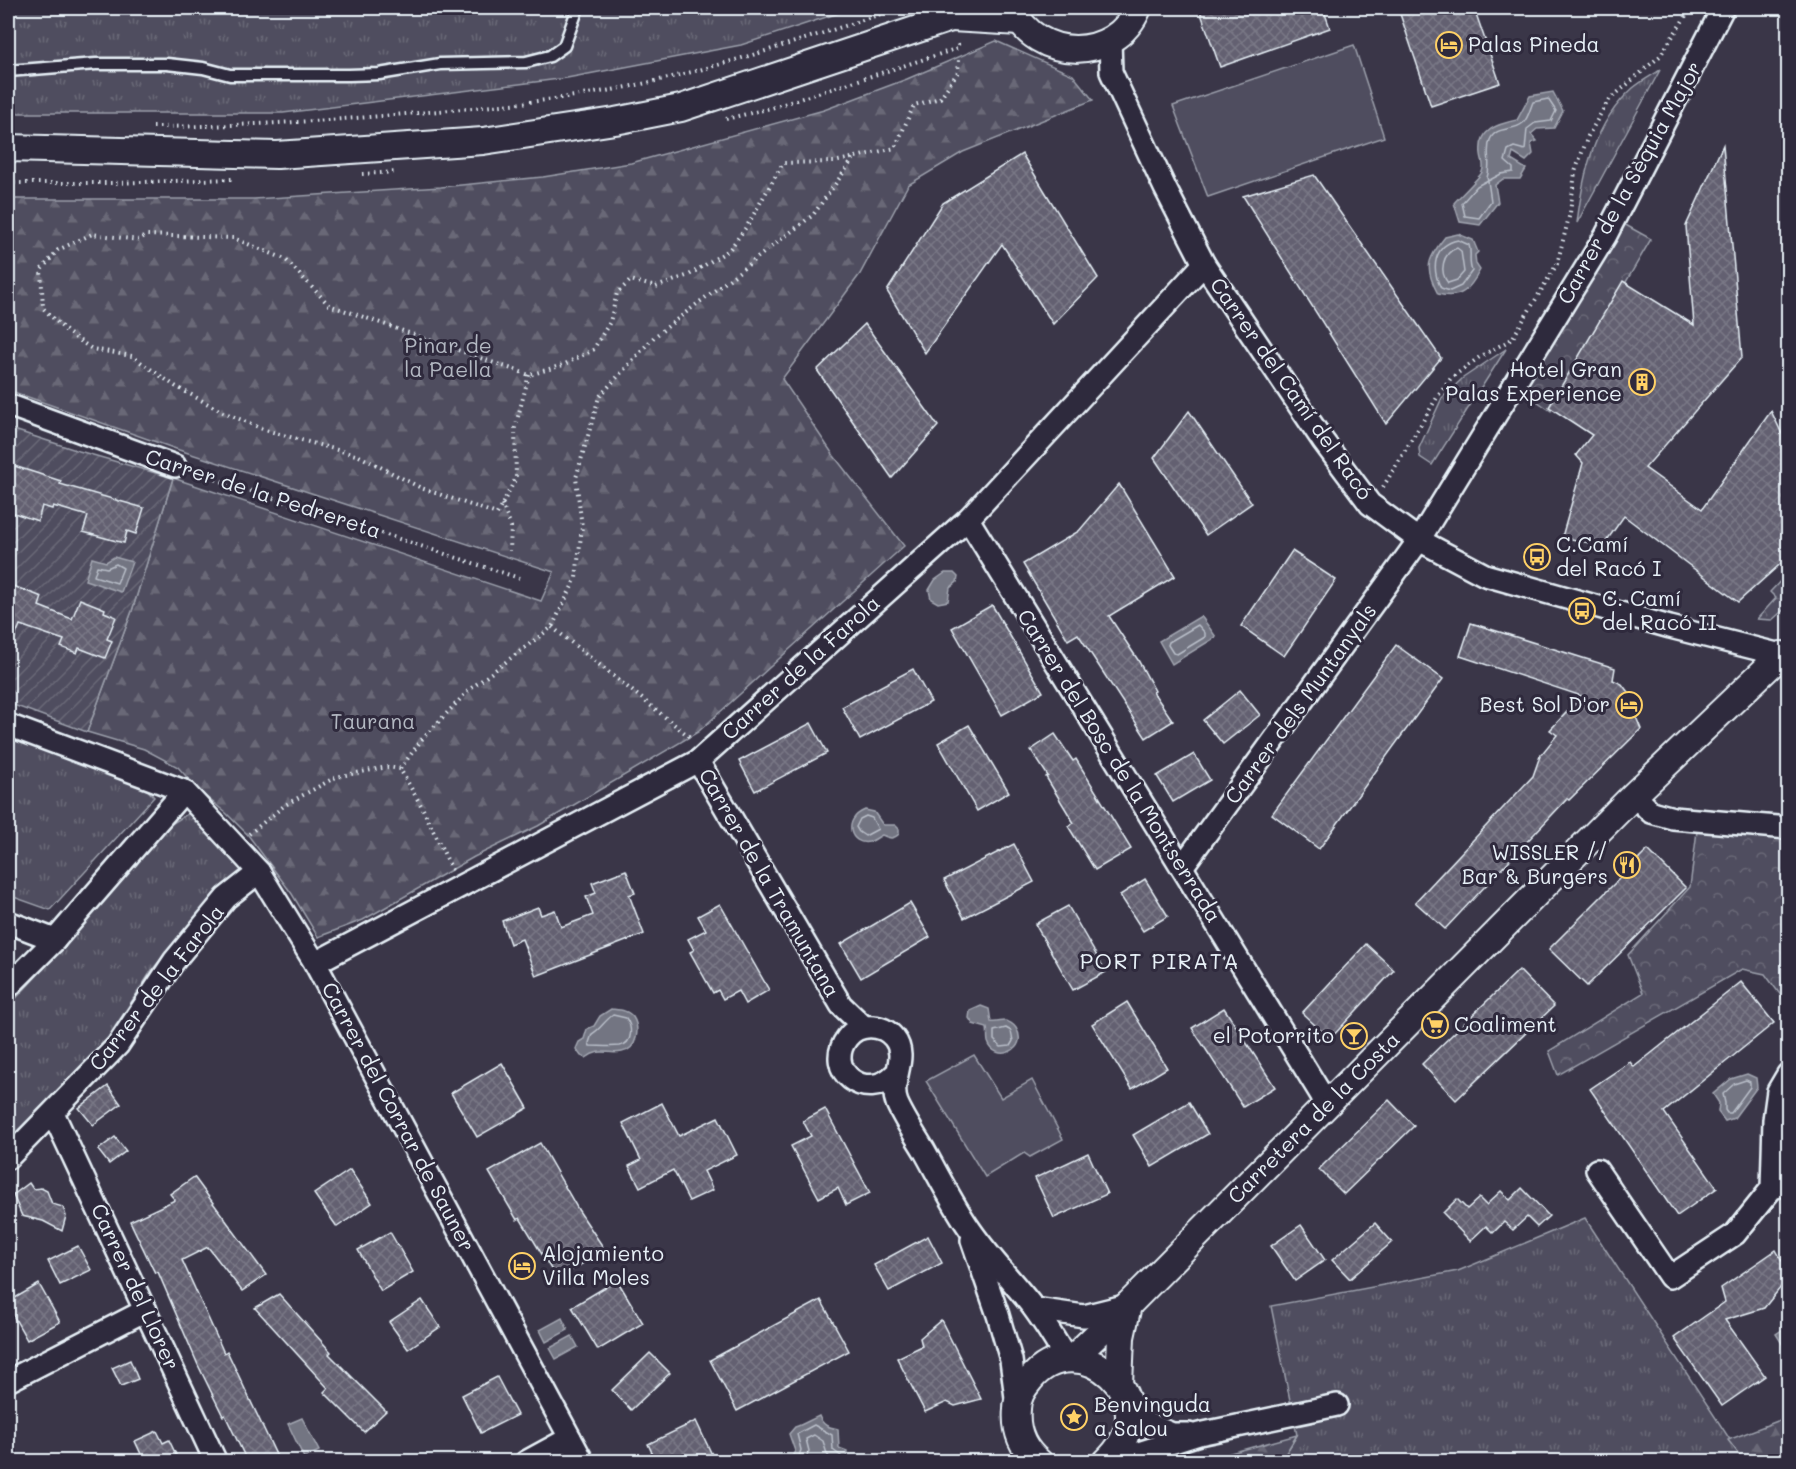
<svg xmlns="http://www.w3.org/2000/svg" width="1796" height="1469" viewBox="0 0 1796 1469" font-family="Mali,sans-serif">
<defs>
<pattern id="grass-tufts" width="24" height="20" patternUnits="userSpaceOnUse" patternTransform="scale(1.5)"><rect width="24" height="20" fill="#504e5f"/><path d="M3 7l-1-3M5 7V3M7 7l1-3M15 17l-1-3M17 17v-4M19 17l1-3" fill="none" stroke="#696877"/></pattern>
<pattern id="forest-firs" width="22" height="20" patternUnits="userSpaceOnUse" patternTransform="scale(1.5)"><rect width="22" height="20" fill="#504e5f"/><path d="M5 1l3.5 6h-7zM16 11l3.5 6h-7z" fill="#696877"/></pattern>
<pattern id="park-crowns" width="20" height="18" patternUnits="userSpaceOnUse" patternTransform="scale(1.5)"><rect width="20" height="18" fill="#504e5f"/><path d="M2 6a3 3 0 1 1 6 0M12 15a3 3 0 1 1 6 0" fill="none" stroke="#696877"/></pattern>
<pattern id="garden-furrows" width="10" height="10" patternUnits="userSpaceOnUse" patternTransform="scale(1.5)"><rect width="10" height="10" fill="#504e5f"/><path d="M-1 1l2-2M0 10L10 0M9 11l2-2" fill="none" stroke="#696877"/></pattern>
<pattern id="building-cross-hatch" width="8" height="8" patternUnits="userSpaceOnUse" patternTransform="scale(1.5)"><rect width="8" height="8" fill="#636171"/><path d="M0 0l8 8M0 8l8-8" fill="none" stroke="#797886"/></pattern>
</defs>
<rect width="100%" height="100%" fill="#3a3648"/>
<filter id="ink" filterUnits="userSpaceOnUse"><feTurbulence type="fractalNoise" baseFrequency=".0167" numOctaves="2"/><feDisplacementMap in="SourceGraphic" scale="12" xChannelSelector="R" yChannelSelector="G"/><feConvolveMatrix kernelMatrix="1 2 1 2 8 2 1 2 1" color-interpolation-filters="sRGB"/></filter>
<g filter="url(#ink)">
<g fill="url(#grass-tufts)" stroke="#9ca0ac" stroke-width="1.5">
<polygon points="8,8 854,8 741,45 567,78 283,113 8,113"/>
<path d="M1660,70l-83,153c6,-49 17,-100 56,-135 8,-7 18,-12 27,-18z"/>
<polygon points="1506,349 1432,465 1420,457 1419,448 1442,398 1463,378"/>
<polygon points="8,736 142,784 154,797 50,910 8,895"/>
<polygon points="189,813 246,870 205,907 152,970 102,1047 8,1140 8,1007 44,968 163,829"/>
<polygon points="1585,1218 1744,1461 1281,1461 1297,1435 1271,1306 1458,1271"/>
</g>
<g fill="url(#forest-firs)" stroke="#9ca0ac" stroke-width="1.5">
<polygon points="996,41 1073,75 1093,100 963,152 908,185 860,274 782,379 834,456 904,546 698,732 538,826 474,857 363,920 318,937 292,894 248,835 226,813 199,791 178,767 144,749 87,732 132,611 173,478 541,601 554,572 179,450 8,390 8,199 254,199 441,187 543,177 631,163 824,110 907,79"/>
<polygon points="1788,1417 1788,1461 1744,1461 1728,1440"/>
<polygon points="1297,1435 1281,1461 1201,1461"/>
</g>
<g fill="url(#park-crowns)" stroke="#9ca0ac" stroke-width="1.5">
<polygon points="1622,223 1651,239 1551,411 1520,389"/>
<polygon points="1788,573 1788,606 1772,620 1757,619 1776,598 1770,592"/>
<polygon points="1697,831 1763,833 1788,838 1788,1005 1765,974 1742,969 1558,1075 1549,1051 1643,993 1628,955 1690,887"/>
</g>
<polygon fill="url(#garden-furrows)" stroke="#9ca0ac" stroke-width="1.5" points="8,428 79,451 173,478 132,611 87,732 8,703"/>
<g fill="#504e5f" stroke="#9ca0ac" stroke-width="1.5">
<polygon points="1354,45 1384,137 1208,197 1173,106"/>
<polygon points="974,1055 1001,1098 1032,1080 1063,1139 1030,1157 1024,1153 985,1177 926,1081"/>
</g>
<g fill="#737482" stroke="#a2a6b1" stroke-width="1.5">
<path d="M1553,92l10,19 -9,17 -17,1 -6,5 6,7 -6,2 2,11 -7,7 -13,-8 -2,7 15,9 -6,10h-17l-8,6 3,17 -18,23 -20,-3 -6,-19c5,-6 27,-27 28,-31 3,-7 0,-10 -1,-18 -3,-25 17,-30 36,-34l13,-24z"/>
<path d="M1458,234l15,6 5,12 -3,3 1,9 4,6c-10,19 -19,30 -42,24 -14,-26 -11,-35 7,-57z"/>
<polygon points="114,557 132,562 121,592 85,580 92,558 106,562"/>
<polygon points="945,573 954,573 958,577 957,582 950,588 948,601 938,603 931,599 929,590 935,580"/>
<polygon points="1201,616 1216,637 1172,664 1159,641"/>
<path d="M865,810l9,2 9,13h12l4,4v5c-6,6 -10,4 -17,1 -4,2 -9,6 -13,7 -18,4 -28,-22 -4,-32z"/>
<path d="M981,1006l8,3 2,13c5,1 10,-1 14,-1 4,0 9,4 11,7 14,22 -21,36 -28,14 -1,-4 0,-10 -1,-14l-14,-4 -4,-6 1,-7z"/>
<path d="M611,1009c9,1 17,1 22,8 7,11 5,32 -11,35 -14,3 -22,-5 -36,6l-5,-2 -5,-7 3,-7 5,-3 3,-10 7,-3 6,-10z"/>
<polygon points="1747,1074 1756,1078 1757,1087 1734,1118 1725,1121 1718,1112 1719,1103 1713,1094 1731,1079"/>
<polygon points="562,1318 568,1330 546,1342 540,1330"/>
<polygon points="1788,1326 1788,1353 1776,1334"/>
<polygon points="572,1336 578,1347 556,1359 550,1348"/>
<path d="M819,1416c4,10 9,11 19,13l1,19 8,3 -1,10h-54v-4l3,-6 -6,-17 6,-7c9,-3 15,-7 24,-11z"/>
<polygon points="302,1418 319,1451 304,1458 288,1424"/>
</g>
<g fill="none" stroke-linecap="round" stroke-linejoin="round">
<g stroke="#b9bfc9" stroke-width="1.5">
<path d="M1548,99l8,12 -5,10 -16,2 -8,6 -2,21 -11,-3 -6,3 -3,11 8,7v4l-12,2 -13,7 3,20 -12,17 -14,-2 -3,-13 15,-17 11,-6 -1,-2c5,-15 -2,-25 3,-38 6,-15 23,-8 33,-17 5,-4 7,-14 10,-21z"/>
<path d="M1458,240l11,5c3,8 -1,16 3,26l-11,15 -11,5 -9,-3c-10,-19 -8,-43 17,-48z"/>
<path d="M1457,248l4,3 3,21 -7,8 -9,3c-9,-11 -6,-30 9,-35z"/>
<polygon points="116,564 123,568 117,583 94,576 97,566 107,568"/>
<polygon points="1198,625 1205,633 1205,637 1177,654 1173,653 1168,645 1169,642"/>
<polygon points="866,816 872,818 878,829 865,836 859,832 856,827 860,819"/>
<path d="M613,1015l13,3c6,8 8,25 -6,28 -9,1 -21,0 -30,0l-1,-3 3,-9c9,-5 12,-13 21,-19z"/>
<polygon points="1006,1028 1011,1031 1013,1041 1010,1046 1001,1047 994,1040 994,1031"/>
<polygon points="1746,1080 1750,1082 1750,1087 1731,1113 1727,1113 1725,1110 1725,1103 1723,1094 1734,1084"/>
<polyline points="797,1462 801,1450 797,1434 814,1425 832,1435 833,1450 841,1456 841,1462"/>
<polyline points="805,1462 809,1451 806,1439 814,1435 823,1441 827,1454 833,1462"/>
</g>
</g>
<g fill="url(#building-cross-hatch)" stroke="#e8f1f8" stroke-width="1.5">
<polygon points="1199,8 1323,8 1330,28 1220,67"/>
<polygon points="1398,8 1474,8 1500,83 1431,106"/>
<polygon points="1723,145 1742,357 1645,468 1702,509 1771,411 1788,446 1788,557 1738,602 1624,516 1603,546 1562,537 1583,463 1576,455 1592,435 1549,407 1623,281 1694,325 1686,226"/>
<polygon points="1022,154 1098,278 1053,324 1002,244 925,353 887,291 943,203"/>
<polygon points="1314,175 1441,358 1386,424 1243,196"/>
<polygon points="865,324 938,426 892,478 817,370"/>
<polygon points="1189,411 1252,503 1206,535 1154,458"/>
<polygon points="8,464 61,481 60,484 144,508 136,534 127,531 124,543 83,532 88,516 53,506 52,509 42,506 38,521 8,511"/>
<polygon points="1119,484 1175,576 1109,616 1138,660 1155,691 1153,692 1173,721 1146,738 1078,634 1068,640 1023,564 1079,531"/>
<polygon points="1292,551 1336,580 1284,656 1241,626"/>
<polygon points="8,584 42,597 39,606 72,619 80,599 105,609 104,612 116,617 107,639 112,641 105,658 79,648 77,653 61,647 64,640 20,625 8,654"/>
<polygon points="992,605 1043,692 1002,715 952,628"/>
<polygon points="1471,623 1615,668 1613,680 1622,684 1628,692 1629,700 1641,729 1569,800 1567,799 1445,929 1415,902 1533,776 1540,756 1557,735 1550,730 1582,696 1460,656"/>
<polygon points="1396,645 1443,679 1319,849 1272,814"/>
<polygon points="913,669 931,702 860,740 842,707"/>
<polygon points="1240,690 1260,715 1223,744 1203,720"/>
<polygon points="811,723 827,753 755,791 739,761"/>
<polygon points="969,725 1009,792 977,811 938,743"/>
<polygon points="1055,734 1073,761 1076,759 1131,849 1095,870 1068,826 1074,823 1046,777 1048,776 1031,750"/>
<polygon points="1194,754 1210,780 1173,802 1157,776"/>
<polygon points="1014,844 1034,882 964,918 944,880"/>
<polygon points="1648,850 1686,888 1587,986 1549,949"/>
<polygon points="626,870 635,893 629,895 644,934 536,976 522,939 510,944 502,921 538,907 541,915 555,910 561,927 593,915 586,897 596,893 592,883"/>
<polygon points="1145,879 1168,916 1143,931 1120,895"/>
<polygon points="910,903 930,937 861,978 841,944"/>
<polygon points="720,904 769,990 745,1004 738,991 723,999 718,990 713,993 690,952 694,950 688,939 706,930 698,916"/>
<polygon points="1068,906 1106,972 1073,990 1035,924"/>
<polygon points="1366,944 1394,970 1330,1039 1302,1013"/>
<polygon points="1519,970 1554,1006 1456,1100 1422,1064"/>
<polygon points="1741,982 1774,1023 1664,1112 1717,1188 1677,1216 1590,1089 1630,1062 1634,1067"/>
<polygon points="1127,1002 1167,1068 1132,1089 1092,1024"/>
<polygon points="1224,1008 1275,1087 1243,1107 1192,1028"/>
<polygon points="502,1063 528,1108 477,1137 451,1093"/>
<polygon points="108,1086 121,1104 93,1125 79,1108"/>
<polygon points="1389,1100 1414,1126 1344,1194 1319,1169"/>
<polygon points="1189,1102 1208,1134 1152,1167 1133,1135"/>
<polygon points="662,1103 679,1136 718,1117 737,1155 704,1171 713,1190 689,1201 673,1170 640,1187 629,1166 641,1160 623,1123"/>
<polygon points="825,1109 870,1193 846,1205 838,1188 819,1198 791,1146 811,1136 803,1121"/>
<polygon points="115,1137 126,1151 109,1164 98,1150"/>
<polygon points="540,1143 579,1211 605,1250 557,1279 520,1218 517,1220 489,1172"/>
<polygon points="1088,1153 1107,1194 1054,1218 1035,1178"/>
<polygon points="350,1170 372,1203 337,1227 314,1194"/>
<polygon points="194,1177 266,1275 242,1291 208,1247 182,1260 224,1353 227,1351 279,1461 247,1461 225,1415 223,1416 198,1365 158,1272 155,1273 130,1221 175,1200 170,1194"/>
<polygon points="29,1183 33,1189 41,1188 47,1191 52,1204 63,1207 66,1216 62,1231 43,1221 22,1216 13,1195"/>
<polygon points="1522,1188 1549,1216 1537,1227 1527,1217 1513,1230 1504,1222 1493,1233 1486,1226 1470,1241 1443,1213 1457,1199 1467,1209 1479,1198 1486,1205 1501,1191 1510,1200"/>
<polygon points="1375,1223 1392,1242 1350,1279 1332,1260"/>
<polygon points="1301,1225 1325,1260 1295,1281 1271,1246"/>
<polygon points="390,1232 413,1272 381,1291 358,1250"/>
<polygon points="928,1236 942,1263 889,1291 874,1265"/>
<polygon points="78,1246 91,1270 60,1285 48,1261"/>
<polygon points="1776,1250 1785,1266 1785,1282 1764,1308 1725,1320 1765,1376 1722,1406 1674,1338 1725,1302 1721,1288"/>
<polygon points="617,1280 643,1323 598,1350 572,1307"/>
<polygon points="39,1284 60,1322 27,1340 8,1306 8,1302"/>
<polygon points="279,1294 331,1352 329,1354 386,1411 364,1432 324,1392 328,1388 255,1308"/>
<polygon points="422,1300 440,1327 408,1349 389,1322"/>
<polygon points="821,1300 849,1351 737,1411 710,1360"/>
<polygon points="941,1320 981,1399 955,1406 947,1402 925,1412 897,1358 922,1346 920,1338"/>
<polygon points="650,1353 670,1373 631,1410 612,1390"/>
<polygon points="130,1360 138,1379 121,1386 112,1368"/>
<polygon points="497,1377 517,1415 481,1433 462,1395"/>
<polygon points="696,1421 715,1461 656,1461 648,1444"/>
<polygon points="157,1431 163,1443 169,1440 179,1461 152,1461 149,1454 142,1456 135,1441"/>
</g>
<g fill="none" stroke-linecap="round" stroke-linejoin="round">
<defs>
<polyline id="service" points="8,71 96,64 167,64 203,68 230,75 349,75 379,74 440,64 526,62 550,56 564,46 578,8"/>
<g id="minor">
<polyline points="1110,40 1111,72 1165,188 1204,264 1323,441 1370,504 1419,540 1485,575 1670,627 1781,655 1788,655"/>
<polyline points="8,405 175,466"/>
<polyline points="968,519 1327,1104"/>
<polyline points="8,725 184,791 259,872 315,963 583,1462"/>
<polyline points="698,761 841,1005 864,1027"/>
<polyline points="1634,795 1651,812 1673,818 1788,828"/>
<polyline points="1182,867 1419,540 1606,235 1723,8"/>
<polyline points="8,922 55,940"/>
<polyline points="315,963 698,761 968,519 1204,264"/>
<polyline points="8,987 55,940 184,791"/>
<path d="M895,1074c-29,30 -72,-4 -48,-36 11,-15 35,-15 47,0 16,20 -6,43 3,65 7,16 18,32 27,47 14,25 27,51 43,75 19,29 44,54 65,81 13,17 24,36 35,54"/>
<polyline points="53,1113 216,1462"/>
<polyline points="8,1158 118,1045 174,961 226,898 259,872"/>
<polyline points="1597,1170 1670,1277 1735,1234 1772,1188 1788,1184"/>
<polyline points="1772,1188 1774,1120 1778,1091 1788,1074"/>
<polyline points="972,1240 998,1315 1011,1360 1017,1405"/>
<polyline points="1035,1309 1084,1316 1128,1305"/>
<polyline points="8,1381 146,1310"/>
<polyline points="1129,1416 1172,1434 1189,1434"/>
<polyline points="526,1462 570,1438"/>
<polyline points="1110,1462 1199,1434 1337,1405"/>
</g>
<g id="tertiary">
<path d="M1012,8c24,54 103,55 126,0"/>
<polyline points="952,18 1020,22"/>
<polyline points="8,148 277,155 483,141 615,121 681,108 966,13 973,8"/>
<polyline points="1072,1359 1128,1305 1634,795 1781,655"/>
<polyline points="1119,1384 1121,1337 1128,1305"/>
<path d="M1039,1462c-17,-14 -24,-32 -22,-53 0,-11 6,-21 13,-29 47,-59 143,20 76,82"/>
</g>
</defs>
<use href="#service" stroke="#e8f1f8" stroke-width="15"/>
<use href="#minor" stroke="#e8f1f8" stroke-width="26"/>
<use href="#tertiary" stroke="#e8f1f8" stroke-width="30"/>
<g stroke="#e8f1f8" stroke-width="4" stroke-dasharray="1.5 4.5" stroke-linecap="butt">
<polyline points="726,119 771,108 959,48 957,41"/>
<path d="M153,127c95,-1 191,-7 286,-16 80,-7 159,-15 237,-35 75,-19 149,-43 222,-68"/>
<polyline points="362,174 397,172"/>
<polyline points="8,183 113,183 232,179"/>
<polyline points="529,375 515,428 516,478 497,514 421,488 359,456 265,430 223,412 175,386 132,356 92,349 67,332 43,308 41,270 58,250 92,234 139,240 146,235 233,238 285,259 329,305 529,375 563,365 593,350 610,322 617,293 631,280 656,287 689,275 729,250 747,226 783,163 834,162 895,148 914,105 940,98 958,72 959,60"/>
<polyline points="193,472 519,578"/>
<polyline points="1383,487 1438,396 1451,378 1481,356 1512,339 1557,264 1570,213 1575,172 1588,136 1608,101 1660,56 1691,8"/>
<polyline points="502,504 511,527 510,551"/>
<polyline points="552,627 690,737"/>
<polyline points="249,834 285,805 336,777 387,767 400,769"/>
<polyline points="452,870 422,807 400,769 423,738 470,689 552,627 576,578 582,527 576,478 599,397 654,337 813,215 854,158"/>
</g>
<use href="#service" stroke="#2f2a3d" stroke-width="10"/>
<use href="#minor" stroke="#2f2a3d" stroke-width="21"/>
<use href="#tertiary" stroke="#2f2a3d" stroke-width="26"/>
</g>
</g>
<defs>
<symbol id="hotel-ring" viewBox="-11 -11 22 22"><circle r="9.5" fill="#2f2a3d" stroke="#ffd166" stroke-width="1.5"/><path d="M-6-4.5h1.5V1H6V5H4.5V3h-9V5H-6ZM-4 0a1.8 1.8 0 1 1 3.6 0ZM.5 0V-2.5h3Q6-2.5 6 0Z" fill="#ffd166"/></symbol>
<symbol id="building-ring" viewBox="-11 -11 22 22"><circle r="9.5" fill="#2f2a3d" stroke="#ffd166" stroke-width="1.5"/><path d="M-4-6H4V6H1V3H-1V6H-4ZM-2.5-4.3h1.7v1.8h-1.7ZM.8-4.3h1.7v1.8H.8ZM-2.5-1h1.7V.8h-1.7ZM.8-1h1.7V.8H.8Z" fill="#ffd166"/></symbol>
<symbol id="bus-ring" viewBox="-11 -11 22 22"><circle r="9.5" fill="#2f2a3d" stroke="#ffd166" stroke-width="1.5"/><path d="M-5-6H5V4H4V6H2V4H-2V6H-4V4H-5ZM-3.5-4V0h7V-4ZM-3.5 1.2v1.5H-2V1.2ZM2 1.2v1.5H3.5V1.2Z" fill="#ffd166"/></symbol>
<symbol id="restaurant-ring" viewBox="-11 -11 22 22"><circle r="9.5" fill="#2f2a3d" stroke="#ffd166" stroke-width="1.5"/><path d="M-5-6h1v4h1v-4h1v4h1v-4h1v5L-1.5 .5V6h-2V.5L-5-1ZM5-6V6H3V1.5H1.5Q1.5-4 5-6Z" fill="#ffd166"/></symbol>
<symbol id="supermarket-ring" viewBox="-11 -11 22 22"><circle r="9.5" fill="#2f2a3d" stroke="#ffd166" stroke-width="1.5"/><path d="M-6-5.5h2.5l.6 2H6L4.5 2H-2.5L-4.4-4H-6ZM-1.5 3.2a1.3 1.3 0 1 0 .1 0ZM3 3.2a1.3 1.3 0 1 0 .1 0Z" fill="#ffd166"/></symbol>
<symbol id="bar-ring" viewBox="-11 -11 22 22"><circle r="9.5" fill="#2f2a3d" stroke="#ffd166" stroke-width="1.5"/><path d="M-6-5H6L.8 .8V4.5H3.5V6h-7V4.5H-.8V.8Z" fill="#ffd166"/></symbol>
<symbol id="sight-ring" viewBox="-11 -11 22 22"><circle r="9.5" fill="#2f2a3d" stroke="#ffd166" stroke-width="1.5"/><path d="M0-6L1.8-2.2L6-1.7L2.9 1.2L3.7 5.4L0 3.3L-3.7 5.4L-2.9 1.2L-6-1.7L-1.8-2.2Z" fill="#ffd166"/></symbol>
</defs>
<g fill-rule="evenodd">
<use href="#hotel-ring" x="1434" y="30" width="30" height="30"/>
<use href="#building-ring" x="1627" y="367" width="30" height="30"/>
<use href="#bus-ring" x="1522" y="542" width="30" height="30"/>
<use href="#bus-ring" x="1567" y="596" width="30" height="30"/>
<use href="#hotel-ring" x="1614" y="690" width="30" height="30"/>
<use href="#restaurant-ring" x="1612" y="850" width="30" height="30"/>
<use href="#supermarket-ring" x="1420" y="1010" width="30" height="30"/>
<use href="#bar-ring" x="1339" y="1021" width="30" height="30"/>
<use href="#hotel-ring" x="507" y="1251" width="30" height="30"/>
<use href="#sight-ring" x="1059" y="1402" width="30" height="30"/>
</g>
<g text-anchor="middle" stroke-width="6" stroke-linejoin="round" paint-order="stroke">
<g font-size="21" fill="#e8f1f8" stroke="#2f2a3d" text-anchor="start">
<text x="1468" y="52">Palas Pineda</text>
<text x="1622" y="377" text-anchor="end">Hotel Gran<tspan x="1622" dy="24">Palas Experience</tspan></text>
<text x="1556" y="552">C.Camí<tspan x="1556" dy="24">del Racó I</tspan></text>
<text x="1602" y="606">C. Camí<tspan x="1602" dy="24">del Racó II</tspan></text>
<text x="1610" y="712" text-anchor="end">Best Sol D'or</text>
<text x="1608" y="860" text-anchor="end">WISSLER //<tspan x="1608" dy="24">Bar &amp; Burgers</tspan></text>
<text x="1454" y="1032">Coaliment</text>
<text x="1334" y="1043" text-anchor="end">el Potorrito</text>
<text x="542" y="1261">Alojamiento<tspan x="542" dy="24">Villa Moles</tspan></text>
<text x="1094" y="1412">Benvinguda<tspan x="1094" dy="24">a Salou</tspan></text>
</g>
<g font-size="21" fill="#e8f1f8" stroke="#2f2a3d">
<text transform="translate(1630 183) rotate(-61)" y="7">Carrer de la Sèquia Major</text>
<text transform="translate(1291 389) rotate(55)" y="7">Carrer del Camí del Racó</text>
<text transform="translate(263 494) rotate(18)" y="7">Carrer de la Pedrereta</text>
<text transform="translate(801 668) rotate(-42)" y="7">Carrer de la Farola</text>
<text transform="translate(1301 704) rotate(-54)" y="7">Carrer dels Muntanyals</text>
<text transform="translate(1119 766) rotate(58)" y="7">Carrer del Bosc de la Montserrada</text>
<text transform="translate(769 883) rotate(60)" y="7">Carrer de la Tramuntana</text>
<text transform="translate(157 988) rotate(-52)" y="7">Carrer de la Farola</text>
<text transform="translate(398 1117) rotate(62)" y="7">Carrer del Corrar de Sauner</text>
<text transform="translate(1314 1118) rotate(-45)" y="7">Carretera de la Costa</text>
<text transform="translate(135 1287) rotate(65)" y="7">Carrer del Llorer</text>
</g>
<g font-size="21" fill="#b3b8c2" stroke="#2f2a3d">
<text x="448" y="353">Pinar de<tspan x="448" dy="24">la Paella</tspan></text>
<text x="373" y="729">Taurana</text>
</g>
<g font-size="22" letter-spacing="1.5" fill="#e8f1f8" stroke="#2f2a3d">
<text x="1160" y="969">PORT PIRATA</text>
</g>
</g>
<rect width="1796" height="1469" fill="none" stroke="#2f2a3d" stroke-width="30"/>
<rect x="15" y="15" width="1766" height="1439" fill="none" stroke="#e8f1f8" stroke-width="2" filter="url(#ink)"/>
</svg>
